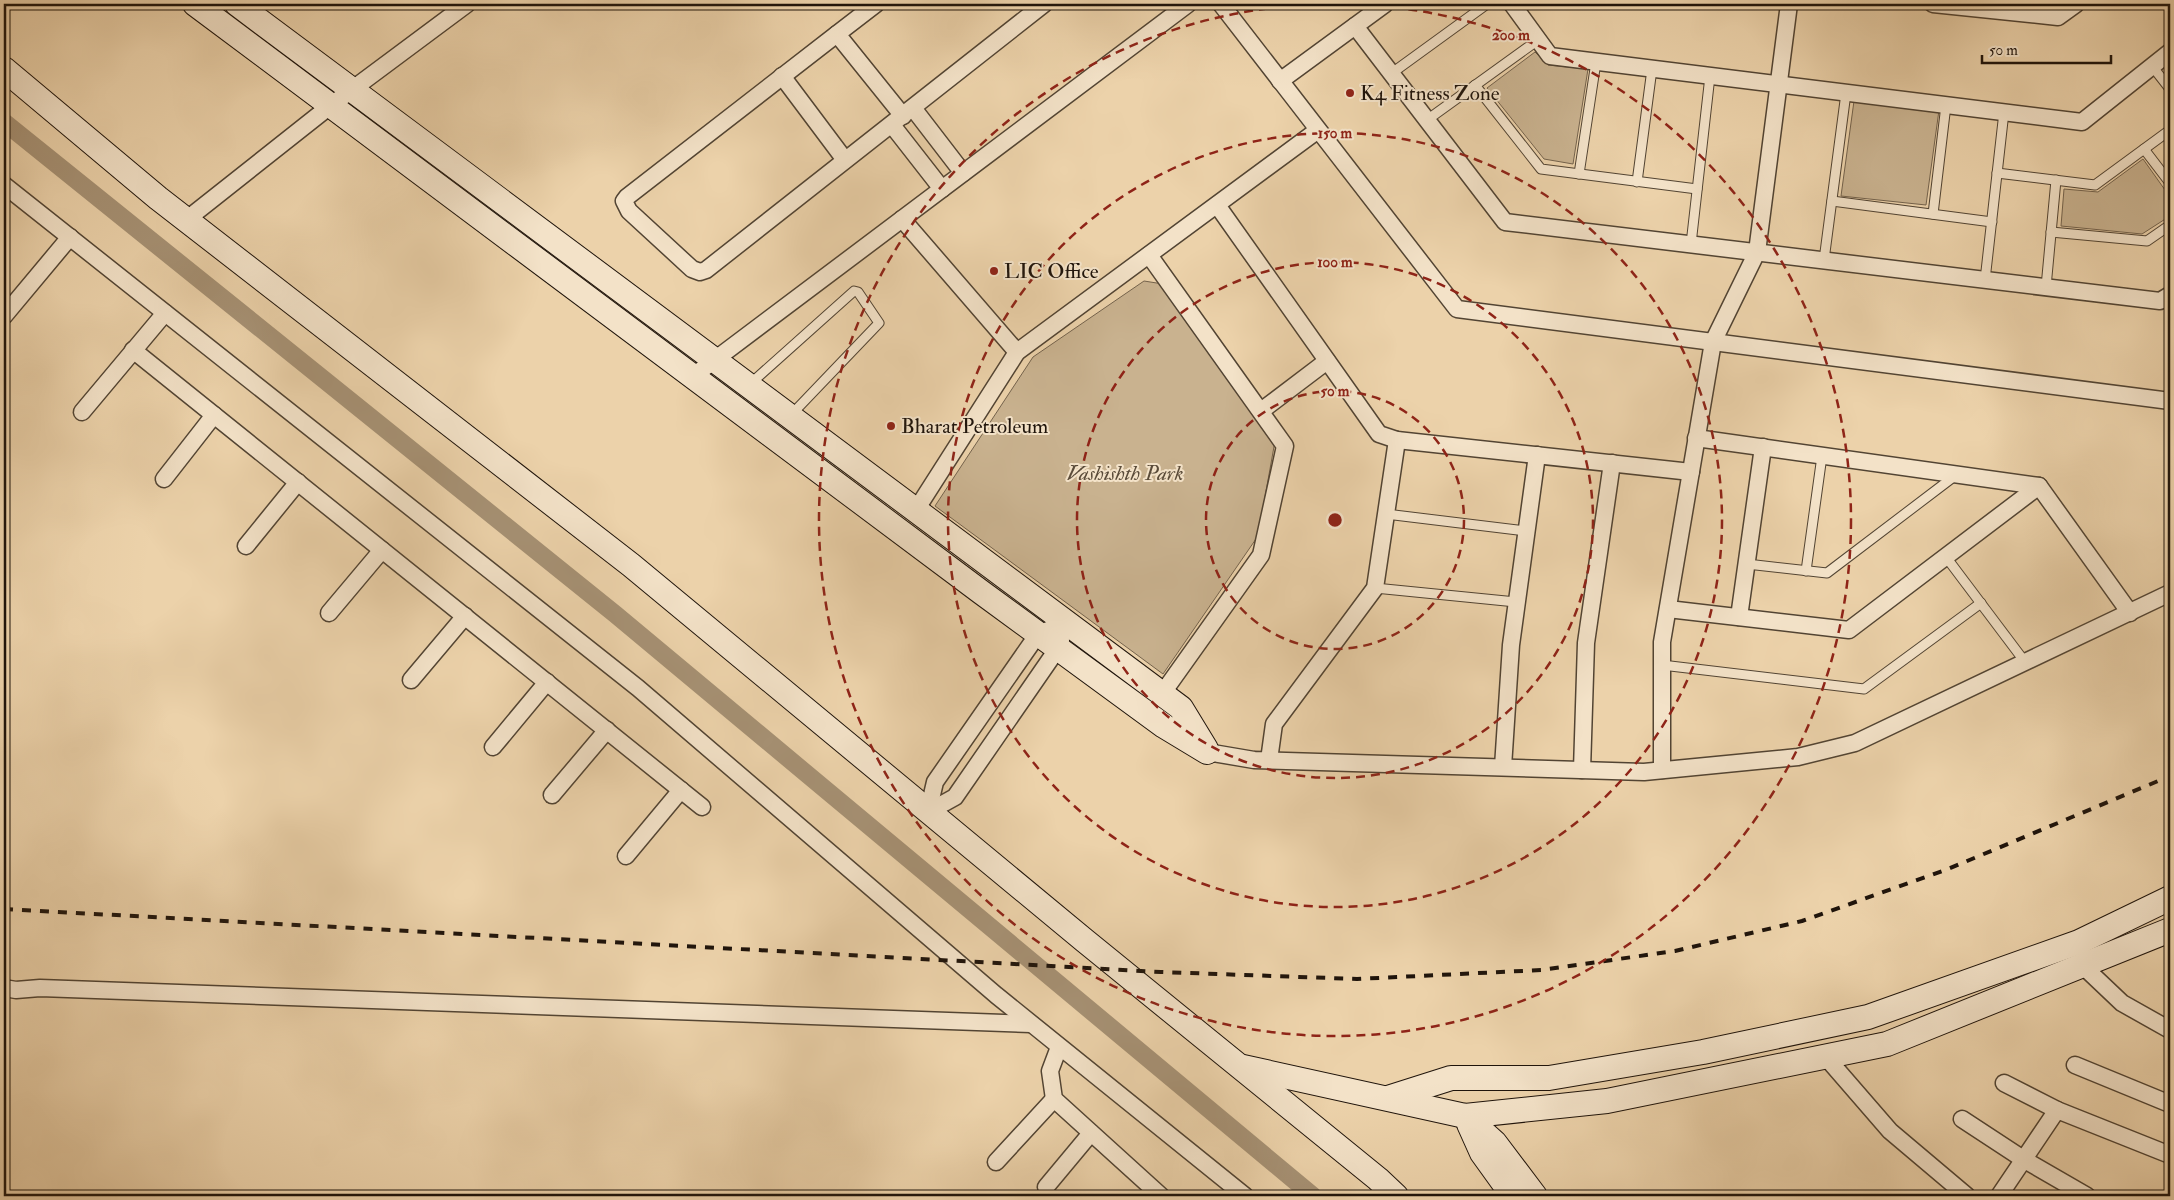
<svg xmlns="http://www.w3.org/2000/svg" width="2174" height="1200" viewBox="0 0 2174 1200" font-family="'IM FELL Double Pica',serif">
<rect width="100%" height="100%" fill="#ecd2aa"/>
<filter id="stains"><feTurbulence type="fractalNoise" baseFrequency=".004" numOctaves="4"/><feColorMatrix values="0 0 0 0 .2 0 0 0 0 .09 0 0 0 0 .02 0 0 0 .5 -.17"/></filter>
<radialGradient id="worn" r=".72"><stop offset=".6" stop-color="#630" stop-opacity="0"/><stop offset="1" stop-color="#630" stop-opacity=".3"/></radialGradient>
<g fill="#c9b28f" stroke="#74634d">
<polygon points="1535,52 1548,65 1588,69 1573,164 1544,159 1487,88"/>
<polygon points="1854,101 1939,110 1926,205 1841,196"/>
<polygon points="2143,159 2170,197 2170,216 2142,234 2061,226 2064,189 2098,192"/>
<polygon points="1144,281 1163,284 1275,441 1258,536 1163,674 935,506 1033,357"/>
</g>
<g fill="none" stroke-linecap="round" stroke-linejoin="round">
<polyline stroke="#a69174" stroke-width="18" points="4,122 615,614 1313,1196"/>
<defs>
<g id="lane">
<polyline points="2152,66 2170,89"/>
<polyline points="1392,73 1487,4"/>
<polyline points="1475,85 1541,169 1697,189"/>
<polyline points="1427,120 1538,40"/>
<polyline points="2144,149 2170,183"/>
<polyline points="1997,173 2095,185 2170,130"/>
<polyline points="1579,174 1596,62"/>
<polyline points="1637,182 1652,69"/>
<polyline points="1832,201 1992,222"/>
<polyline points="1933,214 1946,105"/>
<polyline points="2051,232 2147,241 2170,225"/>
<polyline points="1691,244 1710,76"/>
<polyline points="1824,260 1846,93"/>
<polyline points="1985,280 2004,112"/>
<polyline points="2046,287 2056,180"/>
<polyline points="750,384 854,291 858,292 879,323 791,415"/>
<polyline points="1386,514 1526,531"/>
<polyline points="1946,557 2025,662"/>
<polyline points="1747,564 1827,573 1956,475"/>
<polyline points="1806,571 1822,456"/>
<polyline points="1375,588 1516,602"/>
<polyline points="1662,665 1864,689 1981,603"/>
</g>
<g id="street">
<polyline points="876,4 837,34 903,116"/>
<polyline points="1221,4 1457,309 2170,401"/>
<polyline points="1512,4 1550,56 2082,122 2170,52"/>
<polyline points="1933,4 2058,17 2076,4"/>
<polyline points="1355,26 1505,222 2160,301 2170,295"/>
<polyline points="837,34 627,197 624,201 629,211 692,269 700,272 706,270 1044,4"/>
<polyline points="782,76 845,160"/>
<polyline points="1280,81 1385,4"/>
<polyline points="913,108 963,173"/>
<polyline points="892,125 942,189"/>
<polyline points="4,185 638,688 996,995 1245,1196"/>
<polyline points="1217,205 1379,434 1397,440 1691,472"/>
<polyline points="902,219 1017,352"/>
<polyline points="186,220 330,106 467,4"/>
<polyline points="1149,255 1285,446 1261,555 1162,694"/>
<polyline points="4,316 70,237"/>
<polyline points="133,350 702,807"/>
<polyline points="692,377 1188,4"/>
<polyline points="1261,411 1327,361"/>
<polyline points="82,412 165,313"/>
<polyline points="1696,438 2039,486 2130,613"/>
<polyline points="164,479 214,415"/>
<polyline points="916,510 1017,352 1318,130"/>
<polyline points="246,546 298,482"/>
<polyline points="1668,609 1849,630 2039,486"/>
<polyline points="329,613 382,550"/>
<polyline points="1739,617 1763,447"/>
<polyline points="411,680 465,616"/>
<polyline points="493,747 547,682"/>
<polyline points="1207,752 1254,760 1644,772 1798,757 1855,743 2170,593"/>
<polyline points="1269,760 1274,724 1375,588 1397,440"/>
<polyline points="1503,767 1511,645 1537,455"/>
<polyline points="1582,770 1586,643 1612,463"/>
<polyline points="1662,770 1662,642 1713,342 1757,252 1789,4"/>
<polyline points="552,795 607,730"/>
<polyline points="928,812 935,782 1038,634 1066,623"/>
<polyline points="928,812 955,797 1058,648 1061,640"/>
<polyline points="626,856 681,790"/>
<polyline points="2083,966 2122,1003 2170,1030"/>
<polyline points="4,988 16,990 40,988 1031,1024"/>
<polyline points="1059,1047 1050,1071 1054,1099 1161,1196"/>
<polyline points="1825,1056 1890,1131 1967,1196"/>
<polyline points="2075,1065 2170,1104"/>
<polyline points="2004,1083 2057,1110"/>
<polyline points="1962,1119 2023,1159 2087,1196"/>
<polyline points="996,1162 1054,1099"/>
<polyline points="1046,1187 1091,1133"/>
<polyline points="1999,1196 2057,1110 2170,1155"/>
</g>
<g id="secondary">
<polyline points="195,4 981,592 1164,726 1207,752"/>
<polyline points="237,4 1181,708 1206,749"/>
<polyline points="4,69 158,198 631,565 1084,940 1378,1179 1396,1196"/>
<polyline points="1243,1067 1465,1116 1607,1101 1887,1044 2170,930"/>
<polyline points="1388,1098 1451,1078 1549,1078 1703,1052 1868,1017 2079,942 2170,898"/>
<polyline points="1465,1116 1495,1143 1535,1196"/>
<polyline points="1469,1124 1482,1153 1513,1196"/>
</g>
</defs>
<use href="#lane" stroke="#524433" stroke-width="11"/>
<use href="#street" stroke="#524433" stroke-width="19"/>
<use href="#secondary" stroke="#1f140b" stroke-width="26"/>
<use href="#lane" stroke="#f3e2c8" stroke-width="9"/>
<use href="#street" stroke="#f3e2c8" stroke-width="16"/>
<use href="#secondary" stroke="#f3e2c8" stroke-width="24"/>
<polyline stroke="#1f140b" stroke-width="4" stroke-dasharray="9 9" stroke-linecap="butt" points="4,909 1161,972 1357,979 1541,970 1675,951 1802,921 1948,869 2170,776"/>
</g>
<g fill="none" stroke="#8f2418" stroke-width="2.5" stroke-dasharray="9 6">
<circle cx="1335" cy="520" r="129"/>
<circle cx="1335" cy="520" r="258"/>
<circle cx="1335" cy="520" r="387"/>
<circle cx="1335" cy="520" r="516"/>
</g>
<g fill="#8f2418" stroke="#f3e2c8" stroke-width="2">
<circle cx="1350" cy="93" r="5"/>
<circle cx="994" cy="271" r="5"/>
<circle cx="891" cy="426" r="5"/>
</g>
<g text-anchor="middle" stroke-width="4" stroke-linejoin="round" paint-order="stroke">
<g font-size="21" fill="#1f140b" stroke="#f3e2c8" text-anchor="start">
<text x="1360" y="100">K4 Fitness Zone</text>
<text x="1004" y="278">LIC Office</text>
<text x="901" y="433">Bharat Petroleum</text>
</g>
<g font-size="21" font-style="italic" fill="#5a4b39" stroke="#f3e2c8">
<text x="1125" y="480">Vashishth Park</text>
</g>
</g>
<circle cx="1335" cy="520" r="8" fill="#8f2418" stroke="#f3e2c8" stroke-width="2.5"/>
<g font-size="15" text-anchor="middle" font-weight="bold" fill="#8f2418" stroke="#f3e2c8" stroke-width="4" stroke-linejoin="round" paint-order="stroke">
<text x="1511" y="40">200 m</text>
<text x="1335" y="138">150 m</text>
<text x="1335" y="267">100 m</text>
<text x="1335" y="396">50 m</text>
</g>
<rect width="2174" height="1200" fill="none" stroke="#ecd2aa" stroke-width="20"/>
<rect x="5" y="5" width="2164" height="1190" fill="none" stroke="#1f140b" stroke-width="2.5"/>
<rect x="10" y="10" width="2154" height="1180" fill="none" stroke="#1f140b"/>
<path d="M1982 55v8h129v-8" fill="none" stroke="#1f140b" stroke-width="2.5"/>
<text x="1989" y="55" font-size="15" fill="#1f140b" stroke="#f3e2c8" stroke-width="4" paint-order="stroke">50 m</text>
<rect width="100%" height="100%" filter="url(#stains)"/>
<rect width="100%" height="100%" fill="url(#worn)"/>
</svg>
